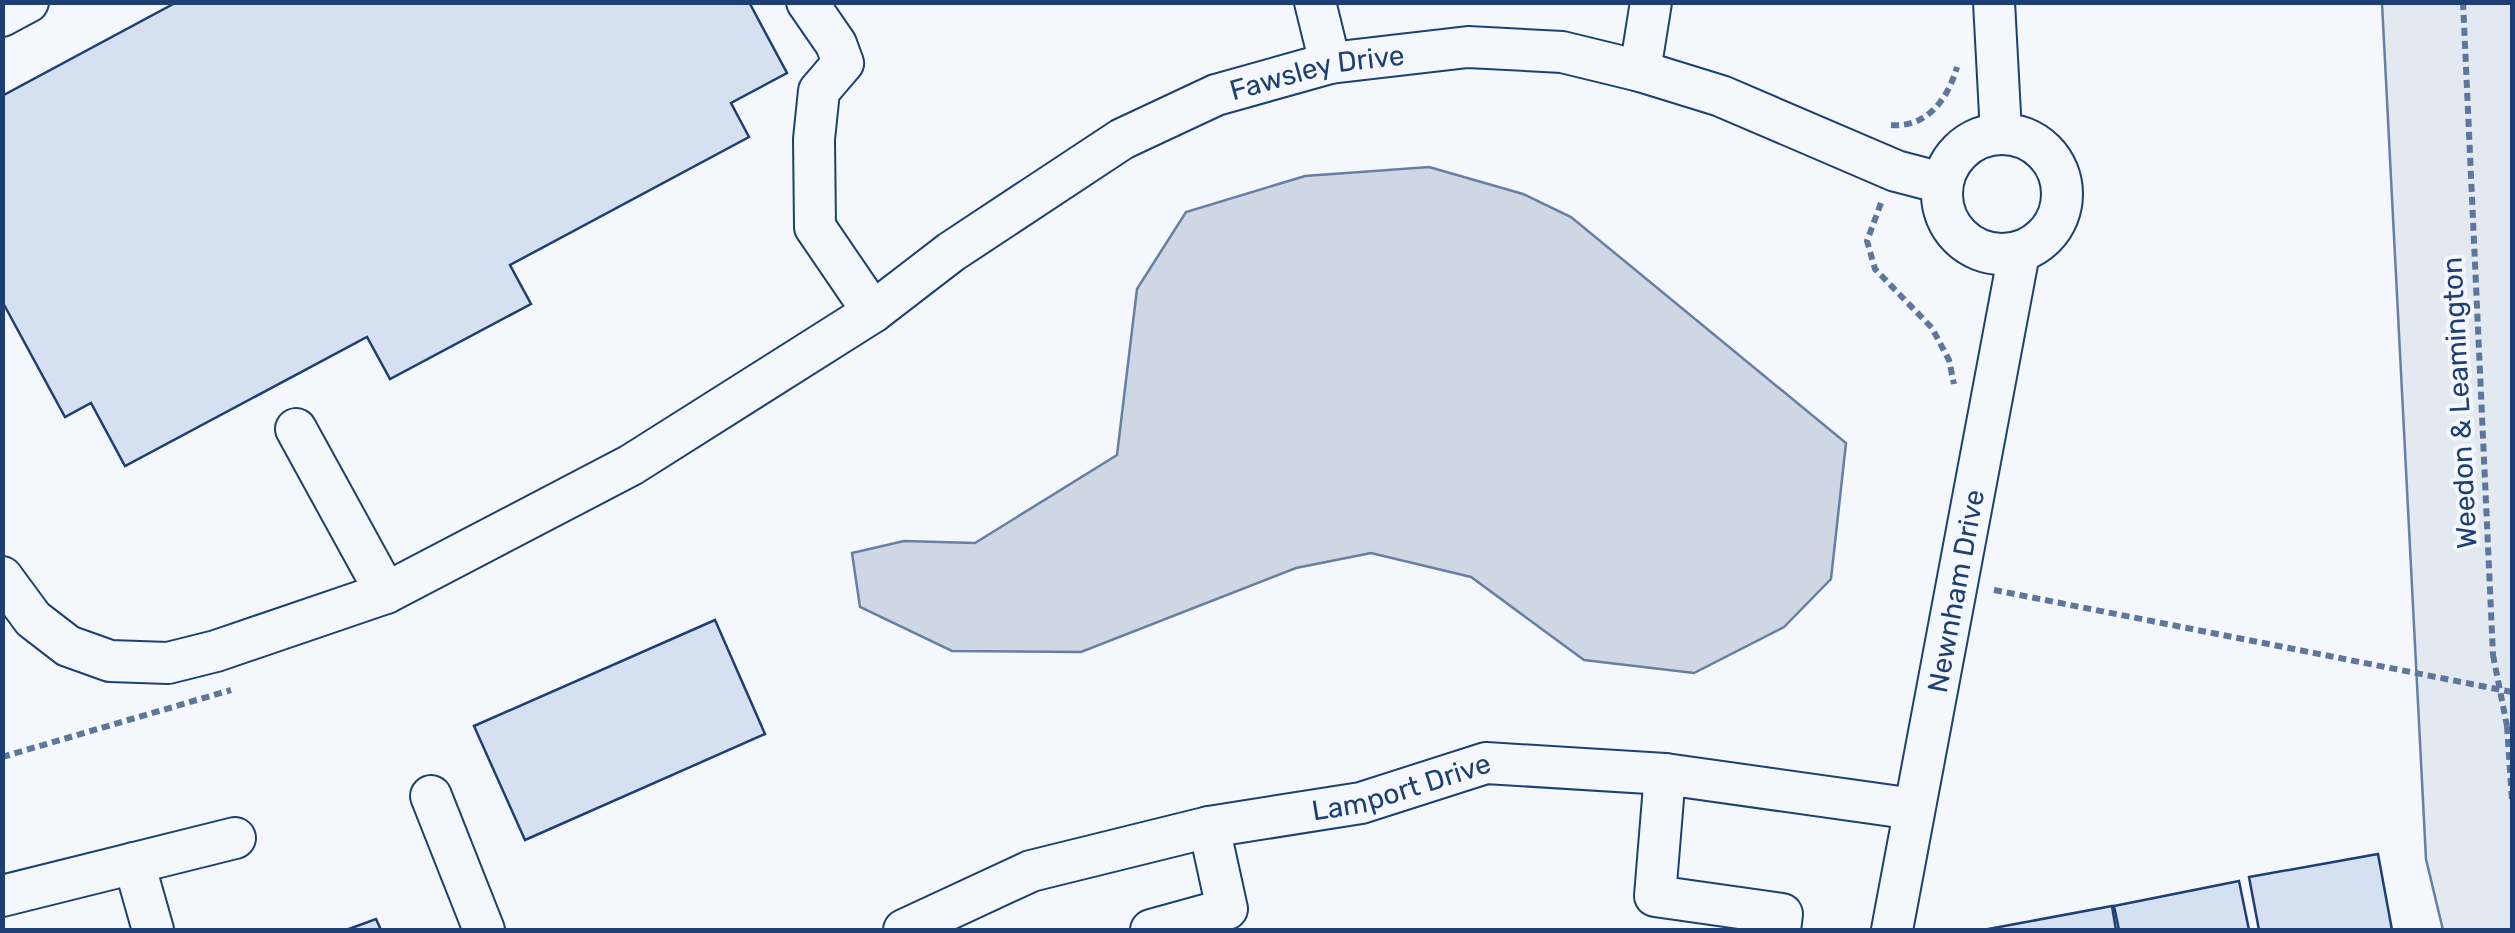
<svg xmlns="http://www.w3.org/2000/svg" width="2515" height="933" viewBox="0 0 2515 933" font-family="Rubik,sans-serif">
<rect width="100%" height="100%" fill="#f4f7fb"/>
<polygon fill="#e3e9f0" stroke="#687fa3" stroke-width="2.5" points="2382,3 2512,3 2512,930 2443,930 2426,859"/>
<polygon fill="#cfd7e4" stroke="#687fa3" stroke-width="2.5" points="1429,167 1523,194 1571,217 1846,443 1831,579 1784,627 1694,673 1584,660 1471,577 1371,553 1296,568 1081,652 952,651 860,607 852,553 904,541 975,543 1117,455 1137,289 1186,212 1305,176"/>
<g fill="#d5e0f0" stroke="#1d3f73" stroke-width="2.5">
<polygon points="177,2 749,2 787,73 731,103 749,137 510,265 531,304 390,379 367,337 125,466 91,403 65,417 2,301 2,96"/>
<polygon points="715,620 765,734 525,840 474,726"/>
<polygon points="2378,854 2392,930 2259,930 2249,877"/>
<polygon points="2239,881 2249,930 2119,930 2114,906"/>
<polygon points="2112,906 2116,930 1983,930"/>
<polygon points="376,919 381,930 346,930"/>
</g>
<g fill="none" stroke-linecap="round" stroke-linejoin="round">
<defs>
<g id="minor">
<polyline points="807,2 836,44 843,63 819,91 814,139 815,227 873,312"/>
<polyline points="1315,2 1330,63"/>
<polyline points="1994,2 2001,133"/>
<polyline points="2,16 28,2"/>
<polyline points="1640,71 1651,2"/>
<circle cx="2002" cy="194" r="60"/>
<polyline points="296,429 386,593"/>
<path id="s1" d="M2,577l31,42 35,27 42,15 58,2 48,-12 170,-58 245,-128 242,-153 78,-60 171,-113 94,-44 114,-32 138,-16 94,5 78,19 81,25 175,75 46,12"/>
<polyline points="1665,774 1655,896 1782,914 1780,930"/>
<polyline points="431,796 484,930"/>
<polyline points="134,863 153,930"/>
<polyline points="2,896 235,838"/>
<path id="s2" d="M904,930l127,-59 178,-44 152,-24 125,-40 179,11 249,35"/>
<polyline points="1151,930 1227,909 1209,827"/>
<path id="s3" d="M1892,930l127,-677"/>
</g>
</defs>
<use href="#minor" stroke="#1d3f73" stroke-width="44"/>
<g stroke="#5e769c" stroke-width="6" stroke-dasharray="8 5" stroke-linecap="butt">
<polyline points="2463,2 2493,655"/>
<path d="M1891,125c36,3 57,-26 66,-58"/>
<polyline points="1881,203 1867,241 1875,269 1932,328 1949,360 1954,384"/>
<polyline points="1994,590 2512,692"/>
<polyline points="2507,726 2512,801"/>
<polyline points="2,757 231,690"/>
</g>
<use href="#minor" stroke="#f4f7fb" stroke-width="40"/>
<polyline stroke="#5e769c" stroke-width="6" stroke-dasharray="8 5" stroke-linecap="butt" points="2493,655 2507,726"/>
</g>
<g text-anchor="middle" stroke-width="8" stroke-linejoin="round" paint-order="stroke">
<g font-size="28" fill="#1d3f73" stroke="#f4f7fb">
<text dy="10" stroke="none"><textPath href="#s1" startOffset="1502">Fawsley Drive</textPath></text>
<text transform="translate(2459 403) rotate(-93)" y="10">Weedon &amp; Leamington</text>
<text dy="10" stroke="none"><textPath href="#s3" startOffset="345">Newnham Drive</textPath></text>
<text dy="10" stroke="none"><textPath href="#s2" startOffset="520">Lamport Drive</textPath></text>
</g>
</g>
<rect width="2515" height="933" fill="none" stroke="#1d3f73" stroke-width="10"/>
</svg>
